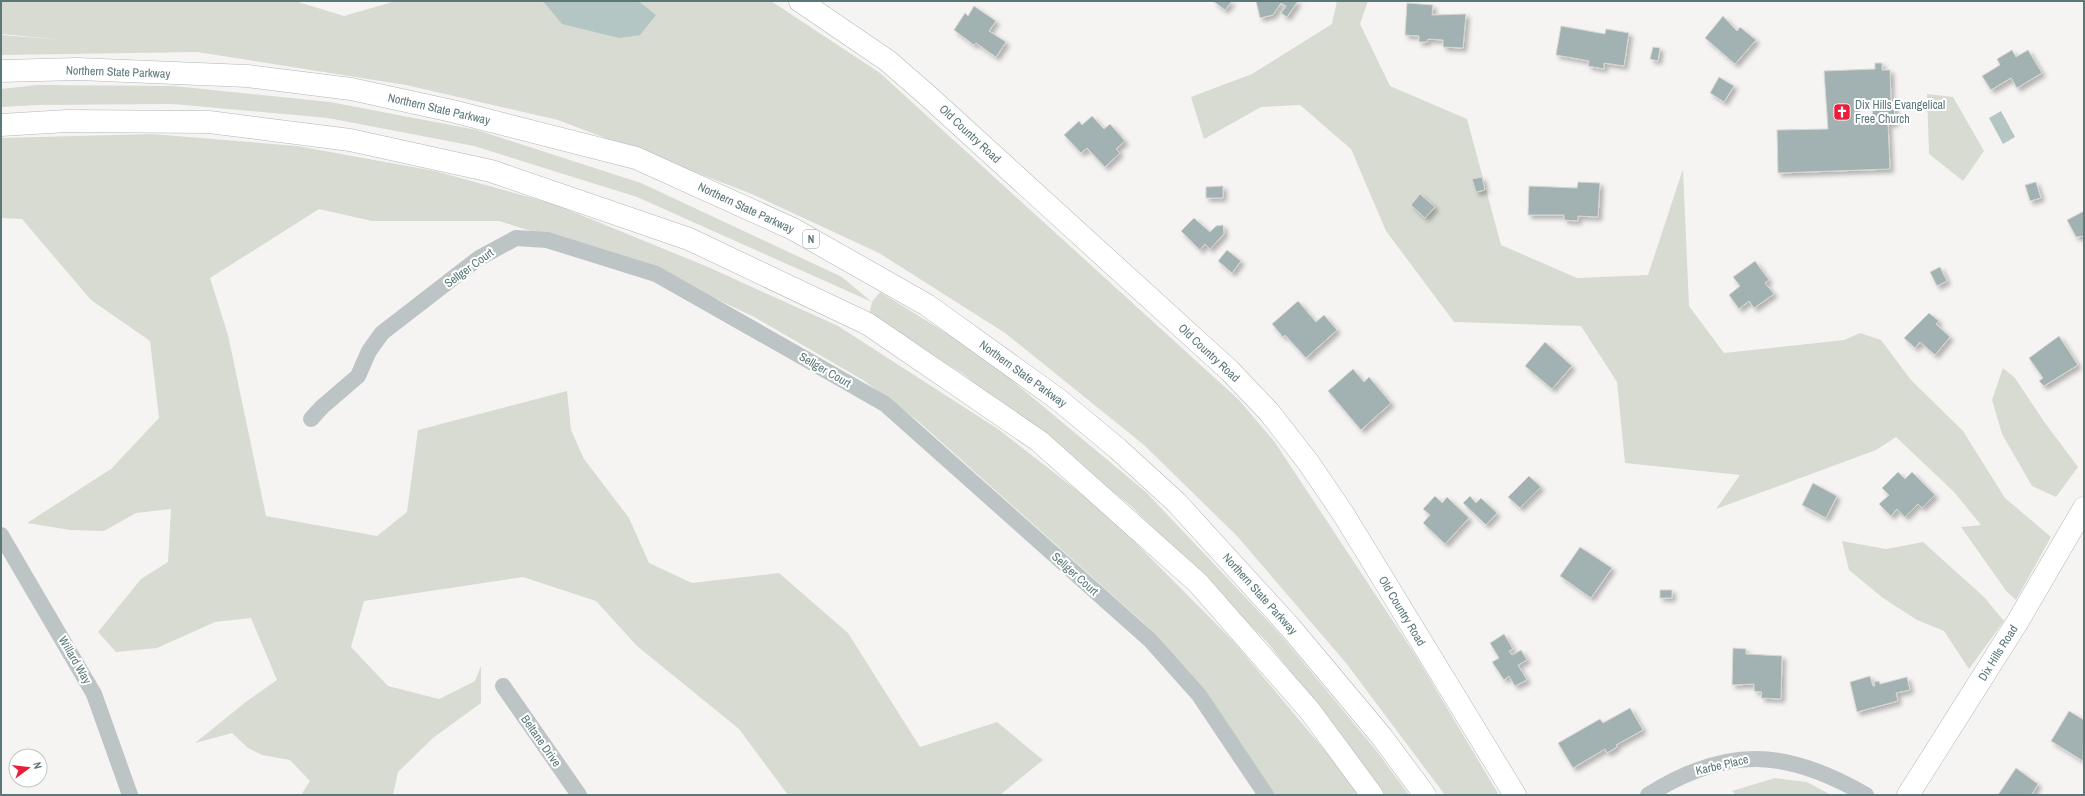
<svg xmlns="http://www.w3.org/2000/svg" width="2085" height="796" viewBox="0 0 2085 796" font-family="'Archivo Narrow',sans-serif">
<defs>
<filter id="shadow"><feDropShadow dx="3.5" dy="3.5" stdDeviation="2" flood-color="#0004"/></filter>
</defs>
<rect width="100%" height="100%" fill="#f6f4f2"/>
<g fill="#d8dbd1">
<polygon points="1,1 295,1 344,16 396,1 771,1 880,73 1239,400 1274,441 1416,656 1499,795 1445,795 1346,663 1237,536 1144,445 1005,333 879,253 752,194 558,120 406,85 197,52 1,55 1,35 64,40 1,34"/>
<polygon points="1337,1 1368,1 1360,24 1390,86 1467,119 1501,245 1577,278 1648,275 1683,169 1689,306 1724,353 1844,340 1860,333 1881,340 1911,380 1963,431 2005,498 2051,537 2016,600 2007,592 1961,527 1981,525 1954,492 1896,437 1876,450 1716,509 1740,475 1625,463 1617,382 1581,326 1454,322 1386,231 1351,149 1300,105 1261,107 1204,139 1191,97 1252,74 1332,24"/>
<polygon points="37,85 174,86 330,102 477,130 641,183 842,277 872,302 880,292 979,353 1146,492 1279,633 1375,749 1409,795 1383,795 1360,762 1268,643 1131,506 963,374 869,316 872,302 637,197 474,146 328,118 172,104 39,105 1,107 1,89"/>
<polygon points="1927,94 1953,97 1984,151 1963,181 1929,154"/>
<polygon points="152,134 297,146 435,171 554,204 708,267 838,326 998,429 1106,513 1234,642 1362,795 1272,795 1193,678 1148,627 919,422 863,380 754,317 659,271 499,221 372,221 319,209 210,278 228,335 266,516 377,536 407,512 418,430 567,391 571,430 584,459 629,518 649,563 692,583 779,573 848,633 920,747 997,722 1043,760 1000,795 788,795 739,729 637,646 596,601 523,577 364,601 351,647 388,686 439,699 475,681 481,666 481,703 433,738 398,772 393,795 301,795 310,781 290,760 262,755 248,748 232,733 195,743 247,701 277,680 251,618 215,622 157,648 116,652 98,632 141,579 168,562 171,509 136,513 104,531 70,530 27,523 111,469 159,418 150,341 91,300 22,219 1,218 1,138"/>
<polygon points="2003,368 2015,378 2045,423 2078,467 2056,497 2032,486 2002,434 1992,400"/>
<polygon points="1842,541 1886,549 1923,542 1984,597 2004,621 1969,669 1944,631 1917,620 1883,598 1849,570"/>
<polygon points="1775,778 1807,782 1831,795 1736,795 1732,791"/>
</g>
<g fill="#b3c6c4">
<polygon points="543,1 638,1 656,15 640,35 619,38 562,24"/>
<polygon points="2001,111 2015,137 2003,144 1989,118"/>
</g>
<g fill="#a2b2b2" stroke="#d7d6d4" fill-rule="evenodd" filter="url(#shadow)">
<polygon points="1213,1 1232,1 1225,10"/>
<polygon points="1256,1 1298,1 1287,17 1281,13 1286,6 1281,3 1273,15 1260,18"/>
<polygon points="1407,3 1433,5 1432,15 1466,14 1463,48 1443,47 1443,40 1428,39 1427,42 1419,42 1419,36 1405,35"/>
<polygon points="974,6 996,21 989,31 1006,42 996,57 976,43 974,45 954,30 965,13 968,16"/>
<polygon points="1723,16 1737,31 1740,27 1756,40 1735,64 1705,38"/>
<polygon points="1561,26 1605,34 1606,29 1629,33 1624,66 1604,63 1604,69 1588,66 1589,61 1556,55"/>
<polygon points="1653,47 1660,48 1658,61 1650,59"/>
<polygon points="2012,50 2016,57 2028,50 2042,73 2017,88 2011,78 1991,90 1982,76 2000,65 1997,59"/>
<path d="M1875,63h7v7h8l1,33h3l1,20h-7l2,46 -112,4 -1,-43 51,-1 -4,-58 51,-2zM1855,101h17l1,20 -18,1z"/>
<polygon points="1719,77 1734,86 1724,102 1710,93"/>
<polygon points="1092,116 1104,129 1110,124 1125,141 1116,149 1120,153 1105,167 1087,148 1081,153 1064,135 1079,121 1082,125"/>
<polygon points="1482,177 1485,190 1476,192 1472,179"/>
<polygon points="1578,182 1600,183 1598,217 1578,216 1578,221 1564,220 1564,215 1528,215 1529,186 1577,188"/>
<polygon points="2036,182 2041,198 2030,201 2025,185"/>
<polygon points="1223,186 1223,198 1206,198 1206,187"/>
<polygon points="1420,194 1435,207 1425,218 1411,205"/>
<polygon points="2084,211 2084,236 2076,237 2067,220"/>
<polygon points="1194,218 1210,232 1216,226 1223,225 1224,234 1210,249 1205,244 1200,250 1181,231"/>
<polygon points="1227,250 1241,261 1232,273 1218,261"/>
<polygon points="1755,261 1769,280 1765,283 1774,294 1754,308 1749,301 1739,309 1729,295 1740,286 1733,277"/>
<polygon points="1940,267 1947,281 1937,286 1930,272"/>
<polygon points="1298,301 1316,322 1324,315 1337,330 1306,358 1285,335 1283,337 1272,324"/>
<polygon points="1929,313 1939,321 1936,324 1950,337 1935,355 1920,342 1915,348 1904,338"/>
<polygon points="2059,336 2078,365 2044,386 2039,381 2043,378 2029,358"/>
<polygon points="1545,342 1572,366 1552,389 1525,366"/>
<polygon points="1353,369 1364,382 1369,377 1391,403 1361,430 1328,391"/>
<polygon points="1898,472 1905,479 1912,472 1935,495 1922,508 1918,504 1905,517 1897,509 1891,516 1879,504 1889,495 1882,488"/>
<polygon points="1529,476 1541,487 1520,508 1508,497"/>
<polygon points="1813,483 1837,496 1826,518 1802,505"/>
<polygon points="1435,496 1442,503 1447,497 1469,518 1445,544 1423,523 1430,515 1423,509"/>
<polygon points="1470,496 1476,503 1481,498 1497,513 1486,525 1463,503"/>
<polygon points="1580,547 1612,568 1591,598 1560,576"/>
<rect x="1660" y="590" width="12" height="8"/>
<polygon points="1504,634 1513,649 1509,651 1512,655 1521,650 1527,660 1518,665 1527,680 1515,686 1509,676 1504,680 1492,662 1499,658 1490,643"/>
<polygon points="1733,648 1746,649 1746,654 1782,656 1781,699 1761,698 1762,692 1754,691 1754,684 1732,685"/>
<polygon points="1870,676 1873,686 1875,686 1874,682 1879,681 1880,684 1907,677 1910,690 1896,693 1898,701 1857,712 1850,682"/>
<polygon points="1630,708 1643,730 1616,745 1617,747 1607,753 1605,749 1573,768 1558,743 1600,719 1603,723"/>
<polygon points="2069,711 2084,720 2083,761 2051,741"/>
<polygon points="2016,768 2038,784 2032,794 2034,795 1998,795"/>
</g>
<g fill="none" stroke-linecap="round" stroke-linejoin="round">
<defs>
<g id="secondary">
<polyline points="800,1 888,61 927,95 1230,371 1269,412 1308,462 1344,515 1515,795"/>
<polyline points="1908,795 2018,621 2084,508"/>
</g>
<g id="highway">
<polyline points="1,71 78,69 247,76 351,89 452,111 636,158 793,229 927,305 1059,400 1118,449 1176,502 1290,627 1382,737 1425,795"/>
<polyline points="1,125 67,121 209,122 350,140 491,171 689,239 868,324 1039,441 1198,583 1310,711 1372,795"/>
</g>
</defs>
<use href="#secondary" stroke="#aeb9ba" stroke-width="23"/>
<use href="#highway" stroke="#afb7b8" stroke-width="23"/>
<g stroke="#bcc4c5" stroke-width="16">
<polyline points="311,419 322,407 358,376 369,351 382,333 479,258 516,238 547,240 656,274 885,404 1150,640 1199,695 1266,795"/>
<polyline points="1,535 94,694 130,795"/>
<polyline points="503,686 579,795"/>
<path d="M1648,795c79,-50 139,-46 218,0"/>
</g>
<use href="#secondary" stroke="#fff" stroke-width="22"/>
<use href="#highway" stroke="#fff" stroke-width="22"/>
</g>
<defs>
<symbol id="church-square" viewBox="-11 -11 22 22"><rect x="-9" y="-9" width="18" height="18" rx="4" fill="#e91e3b" stroke="#fff"/><path d="M-1.2-6h2.4v3.5h3.3v2.4h-3.3V6h-2.4V-.1h-3.3v-2.4h3.3Z" fill="#fff"/></symbol>
</defs>
<g fill-rule="evenodd">
<use href="#church-square" x="1832" y="102" width="20" height="20"/>
</g>
<g text-anchor="middle" stroke-width="4" stroke-linejoin="round" paint-order="stroke">
<rect fill="#fff" stroke="#8ca0a0" stroke-width="1" x="803" y="230" width="16" height="18" rx="3"/>
<g font-size="11" font-weight="bold" fill="#5b7778">
<text x="811" y="243">N</text>
</g>
<g font-size="12" fill="#5b7778" stroke="#fff">
<text transform="translate(118 72) rotate(2)" y="4">Northern State Parkway</text>
<text transform="translate(439 109) rotate(13)" y="4">Northern State Parkway</text>
<text transform="translate(970 134) rotate(43)" y="4">Old Country Road</text>
<text transform="translate(746 208) rotate(25)" y="4">Northern State Parkway</text>
<text transform="translate(469 268) rotate(-36)" y="4">Sellger Court</text>
<text transform="translate(1209 353) rotate(43)" y="4">Old Country Road</text>
<text transform="translate(825 370) rotate(30)" y="4">Sellger Court</text>
<text transform="translate(1023 374) rotate(36)" y="4">Northern State Parkway</text>
<text transform="translate(1075 574) rotate(42)" y="4">Sellger Court</text>
<text transform="translate(1260 594) rotate(48)" y="4">Northern State Parkway</text>
<text transform="translate(1402 611) rotate(59)" y="4">Old Country Road</text>
<text transform="translate(1998 653) rotate(-58)" y="4">Dix Hills Road</text>
<text transform="translate(75 660) rotate(60)" y="4">Willard Way</text>
<text transform="translate(541 741) rotate(55)" y="4">Beltane Drive</text>
<text transform="translate(1722 765) rotate(-13)" y="4">Karbe Place</text>
</g>
<g font-size="12" fill="#5b7778" stroke="#fff" text-anchor="start">
<text x="1855" y="109">Dix Hills Evangelical<tspan x="1855" dy="14">Free Church</tspan></text>
</g>
</g>
<rect width="2085" height="796" fill="none" stroke="#5b7778" stroke-width="4"/>
<g transform="translate(28 768) rotate(75)"><circle r="19" fill="#ffffff" stroke="#bdc9c9"/>
<path d="M0-3L7 15L0 10L-7 15Z" fill="#e91e3b"/>
<text y="-6" font-size="11" font-weight="bold" text-anchor="middle" fill="#5b7778">N</text>
</g>
</svg>
